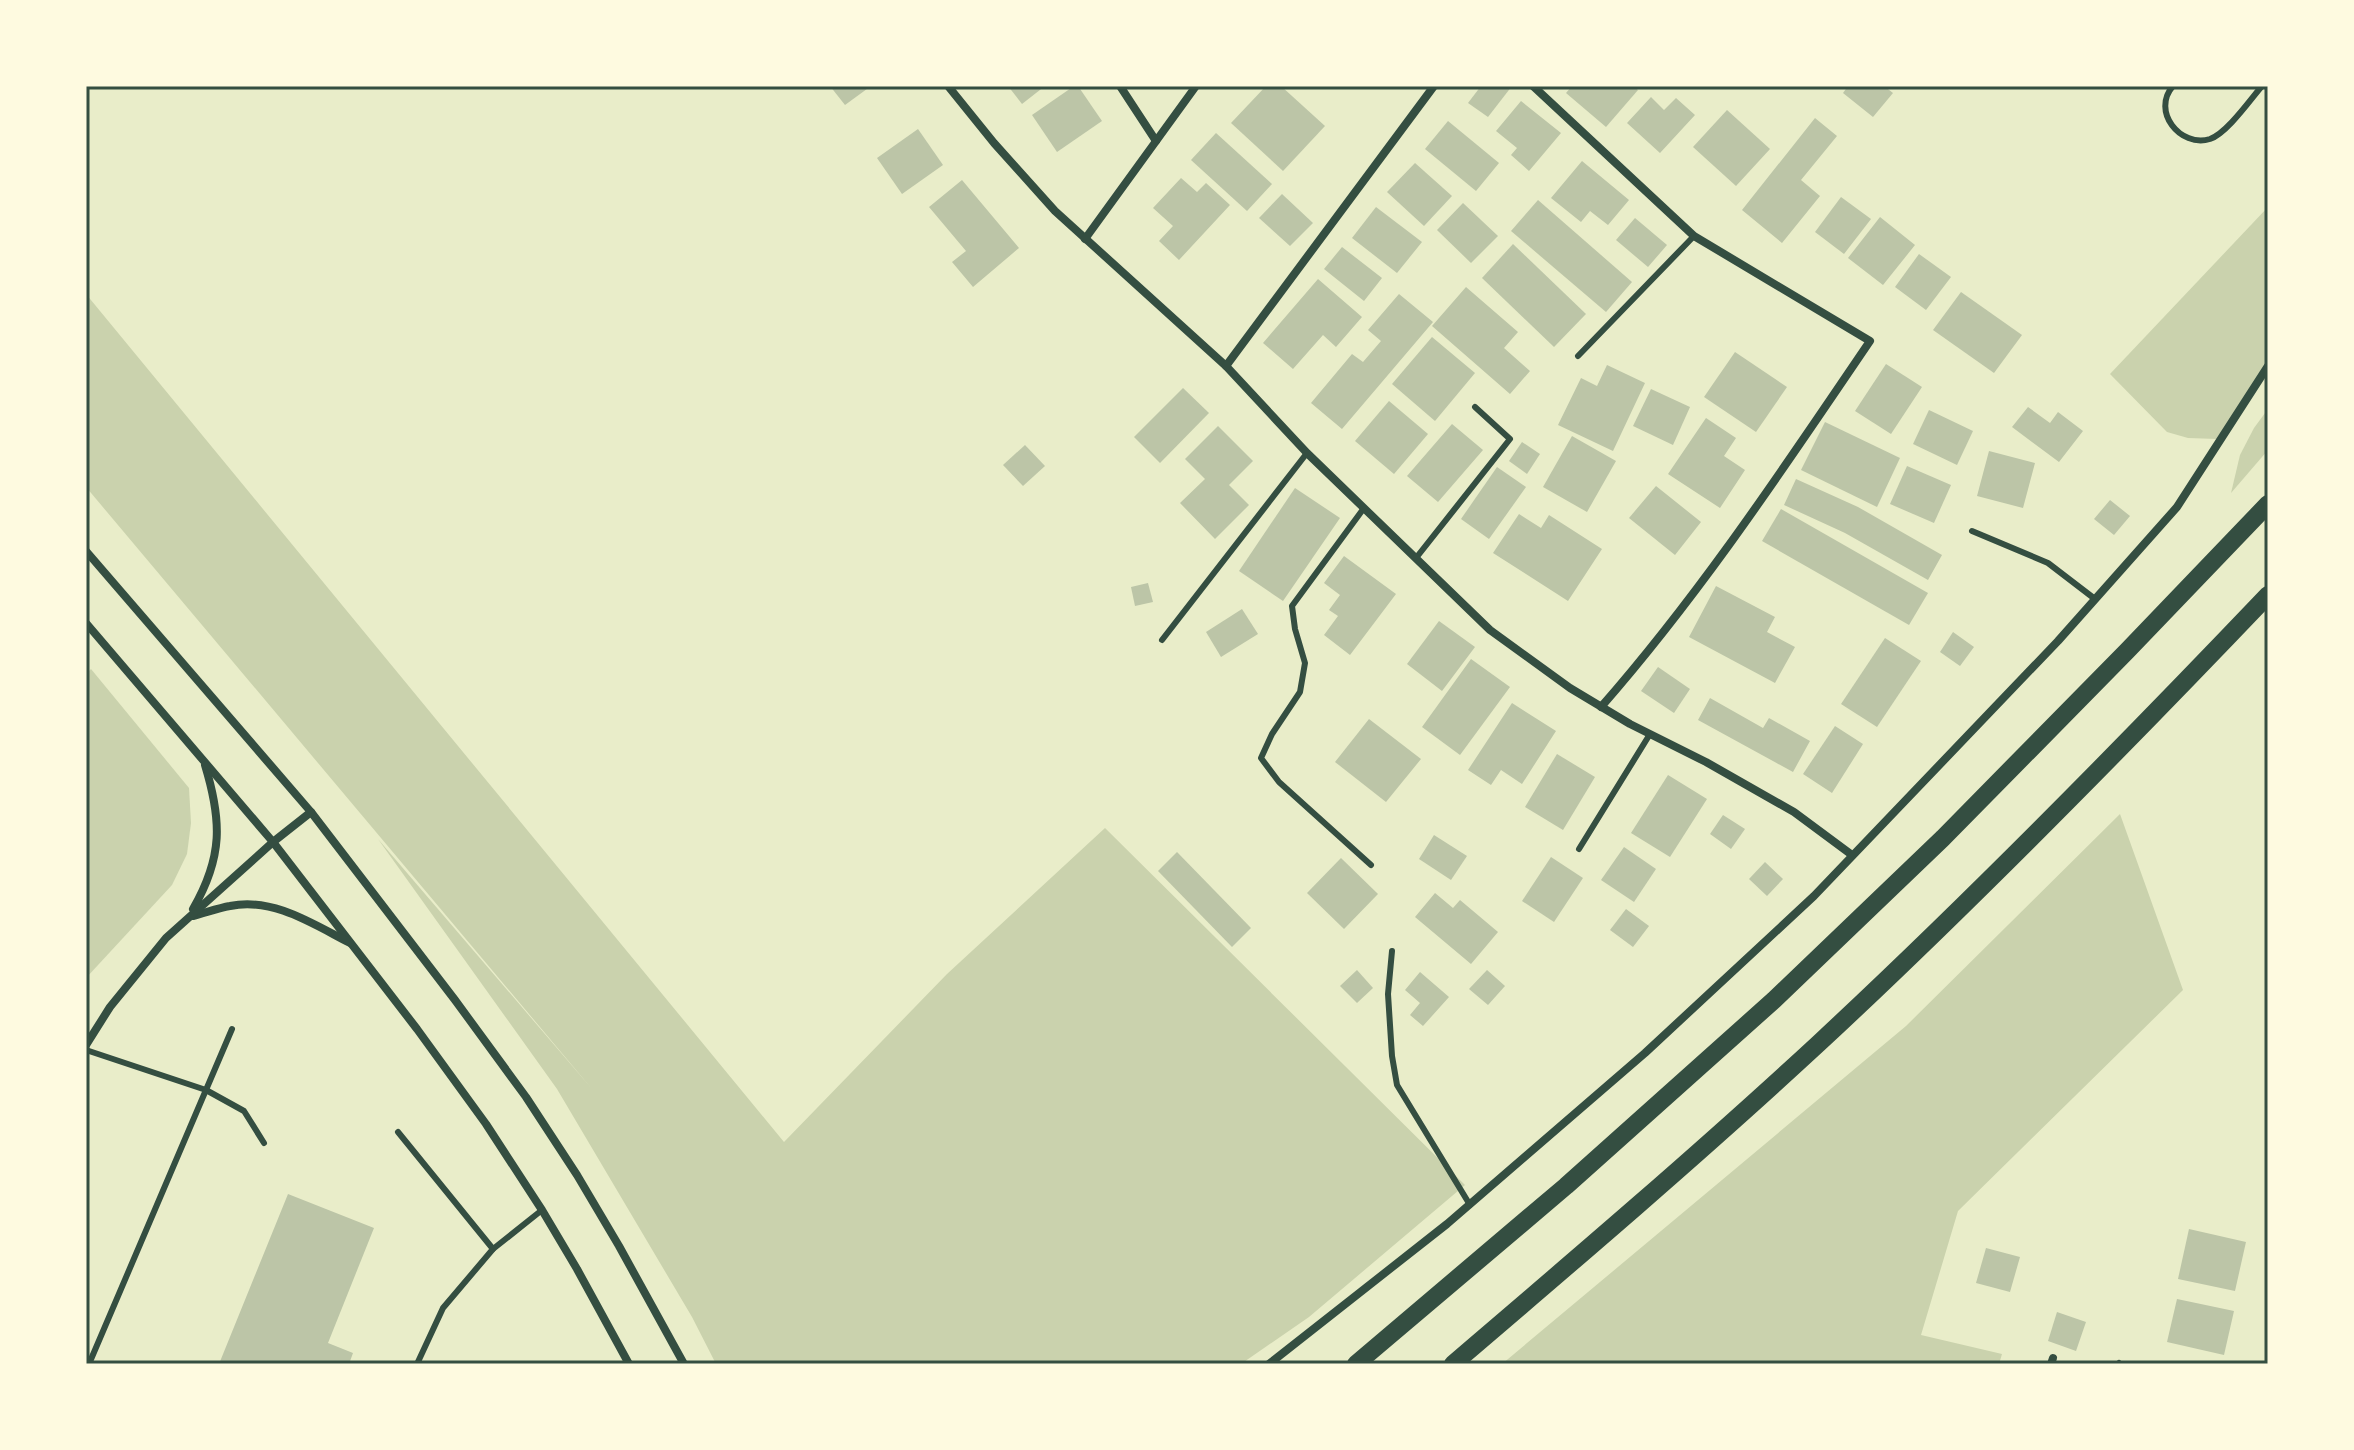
<svg xmlns="http://www.w3.org/2000/svg" width="2354" height="1450" viewBox="0 0 2354 1450" font-family="'Open Sans',sans-serif">
<rect width="100%" height="100%" fill="#e9edc9"/>
<g fill="#cad2ad">
<polygon points="2268,207 2268,362 2217,439 2188,438 2167,432 2110,374"/>
<polygon points="86,294 784,1142 947,974 1105,828 1465,1185 1309,1317 1241,1364 716,1364 692,1317 557,1089 378,839 592,1089 86,487"/>
<polygon points="2268,409 2268,450 2231,493 2240,455 2254,428"/>
<polygon points="91,669 189,788 191,823 187,854 172,885 86,978 86,674"/>
<polygon points="2120,814 2183,990 1958,1211 1921,1335 2002,1354 1999,1364 1502,1364 1906,1026"/>
</g>
<g fill="#bcc5a7">
<polygon points="830,86 871,86 845,105"/>
<polygon points="1008,86 1045,86 1022,104"/>
<polygon points="1074,86 1078,86 1102,121 1057,152 1032,115"/>
<polygon points="1266,86 1281,86 1325,126 1283,171 1231,123"/>
<polygon points="1481,86 1512,86 1488,117 1468,103"/>
<polygon points="1572,86 1633,86 1638,90 1606,127 1566,93"/>
<polygon points="1848,86 1884,86 1893,93 1873,117 1843,93"/>
<polygon points="1651,97 1664,110 1676,98 1695,115 1660,153 1627,123"/>
<polygon points="1521,101 1561,133 1529,171 1511,155 1517,148 1496,131"/>
<polygon points="1727,110 1770,149 1736,186 1693,147"/>
<polygon points="1815,118 1837,136 1801,180 1820,196 1782,243 1742,210"/>
<polygon points="1448,121 1499,163 1476,191 1425,149"/>
<polygon points="918,129 943,165 902,194 877,158"/>
<polygon points="1216,133 1272,184 1247,211 1191,160"/>
<polygon points="1582,161 1629,200 1608,225 1590,211 1581,222 1551,198"/>
<polygon points="1415,163 1452,196 1424,226 1387,192"/>
<polygon points="1181,178 1197,192 1206,183 1230,205 1179,260 1159,241 1173,226 1153,208"/>
<polygon points="962,180 1019,248 973,287 952,262 966,251 929,207"/>
<polygon points="1282,194 1313,223 1290,246 1259,218"/>
<polygon points="1841,197 1871,219 1844,254 1815,232"/>
<polygon points="1538,200 1632,282 1606,312 1511,231"/>
<polygon points="1463,203 1498,236 1471,263 1437,230"/>
<polygon points="1376,207 1422,242 1397,273 1352,238"/>
<polygon points="1880,217 1915,245 1883,285 1848,258"/>
<polygon points="1635,218 1667,245 1648,267 1616,240"/>
<polygon points="1513,244 1586,314 1554,347 1482,278"/>
<polygon points="1342,247 1382,278 1364,301 1324,269"/>
<polygon points="1919,254 1951,277 1926,310 1895,287"/>
<polygon points="1318,279 1362,317 1336,347 1323,335 1293,369 1263,343"/>
<polygon points="1466,287 1518,332 1504,348 1530,371 1510,394 1432,326"/>
<polygon points="1961,292 2022,335 1994,373 1933,330"/>
<polygon points="1399,294 1433,322 1342,429 1311,403 1352,354 1363,362 1381,341 1368,330"/>
<polygon points="1432,337 1475,373 1435,421 1392,384"/>
<polygon points="1735,352 1787,387 1756,432 1704,397"/>
<polygon points="1886,364 1922,387 1891,434 1855,411"/>
<polygon points="1607,365 1645,383 1613,451 1558,425 1581,378 1597,386"/>
<polygon points="1183,388 1209,413 1160,463 1134,437"/>
<polygon points="1651,389 1690,407 1673,445 1633,426"/>
<polygon points="1389,401 1428,434 1394,474 1355,441"/>
<polygon points="2028,407 2050,423 2058,412 2083,431 2059,462 2012,427"/>
<polygon points="1929,410 1973,431 1957,465 1913,444"/>
<polygon points="1706,418 1736,438 1724,456 1745,470 1720,508 1668,474"/>
<polygon points="1825,422 1900,458 1877,507 1801,470"/>
<polygon points="1452,424 1483,450 1438,502 1407,476"/>
<polygon points="1218,426 1253,461 1229,485 1249,505 1215,539 1180,503 1205,479 1185,459"/>
<polygon points="1572,436 1616,461 1587,512 1543,487"/>
<polygon points="1522,442 1540,454 1527,474 1509,461"/>
<polygon points="1025,445 1045,466 1023,486 1003,465"/>
<polygon points="1989,451 2035,463 2023,508 1977,496"/>
<polygon points="1907,466 1951,485 1934,523 1890,504"/>
<polygon points="1497,467 1526,487 1489,539 1461,519"/>
<polygon points="1796,479 1858,507 1942,555 1928,580 1845,533 1784,505"/>
<polygon points="1656,486 1701,522 1675,555 1629,518"/>
<polygon points="1295,488 1340,518 1283,601 1239,571"/>
<polygon points="2110,500 2130,516 2114,535 2094,519"/>
<polygon points="1781,509 1928,593 1909,625 1762,541"/>
<polygon points="1519,514 1541,528 1549,515 1602,549 1568,601 1493,553"/>
<polygon points="1344,556 1396,594 1350,655 1324,635 1338,616 1329,610 1340,595 1324,583"/>
<polygon points="1148,583 1153,602 1135,606 1131,587"/>
<polygon points="1716,586 1775,617 1767,632 1795,647 1775,683 1689,637"/>
<polygon points="1242,609 1258,634 1221,657 1206,632"/>
<polygon points="1439,621 1475,647 1442,691 1407,664"/>
<polygon points="1953,632 1974,647 1960,666 1940,652"/>
<polygon points="1885,638 1921,661 1877,727 1841,704"/>
<polygon points="1471,659 1510,687 1460,755 1422,727"/>
<polygon points="1658,667 1690,689 1674,713 1641,691"/>
<polygon points="1710,698 1763,728 1769,718 1810,741 1793,772 1698,720"/>
<polygon points="1512,703 1556,731 1522,784 1501,770 1491,785 1468,770"/>
<polygon points="1369,719 1421,759 1386,802 1335,762"/>
<polygon points="1835,726 1863,744 1832,793 1803,774"/>
<polygon points="1557,754 1595,777 1563,830 1525,807"/>
<polygon points="1668,775 1707,799 1670,857 1631,833"/>
<polygon points="1723,815 1745,829 1731,849 1710,834"/>
<polygon points="1434,835 1467,856 1451,880 1419,859"/>
<polygon points="1624,847 1656,869 1634,902 1601,880"/>
<polygon points="1177,852 1251,928 1232,947 1158,871"/>
<polygon points="1551,857 1583,878 1554,922 1522,901"/>
<polygon points="1341,858 1378,894 1344,929 1307,893"/>
<polygon points="1765,862 1783,879 1767,896 1749,879"/>
<polygon points="1435,893 1453,908 1460,900 1498,932 1471,964 1415,917"/>
<polygon points="1626,909 1649,926 1633,947 1610,930"/>
<polygon points="1357,970 1373,988 1357,1003 1340,986"/>
<polygon points="1487,970 1505,986 1488,1005 1469,989"/>
<polygon points="1420,972 1449,997 1423,1026 1410,1015 1420,1003 1405,990"/>
<polygon points="288,1194 374,1228 328,1343 353,1353 349,1364 219,1364"/>
<polygon points="2189,1229 2246,1242 2235,1291 2178,1279"/>
<polygon points="1986,1248 2020,1257 2010,1292 1976,1283"/>
<polygon points="2177,1299 2234,1311 2224,1355 2167,1342"/>
<polygon points="2057,1312 2086,1322 2076,1351 2048,1341"/>
</g>
<g fill="none" stroke-linecap="round" stroke-linejoin="round">
<g stroke="#344e41" stroke-width="6">
<path d="M2173,86c-22,25 7,62 37,53 17,-6 40,-39 52,-53"/>
<polyline points="1578,356 1694,236"/>
<polyline points="1364,508 1292,606 1295,629 1305,663 1300,692 1272,734 1261,758 1279,782 1371,865"/>
<polyline points="1972,531 2048,563 2095,599"/>
<polyline points="1416,558 1510,439 1475,407"/>
<polyline points="1162,640 1307,453"/>
<polyline points="1579,849 1650,734"/>
<polyline points="1392,951 1388,994 1392,1056 1397,1085 1470,1205"/>
<polyline points="86,1050 206,1090 244,1111 264,1143"/>
<polyline points="398,1132 493,1249"/>
<polyline points="89,1364 232,1029"/>
<polyline points="417,1364 443,1308 493,1249 542,1210"/>
<polyline points="2118,1364 2119,1363"/>
</g>
<g stroke="#344e41" stroke-width="8">
<polyline points="948,86 994,143 1055,211 1226,366 1307,453 1490,630 1570,688 1630,724 1706,762 1794,812 1852,855"/>
<polyline points="1120,86 1156,141"/>
<path d="M1533,86l161,150 176,105c-85,125 -169,252 -269,366"/>
<polyline points="1085,239 1196,86"/>
<polyline points="1226,366 1434,86"/>
<polyline points="86,551 311,812 455,1000 526,1097 577,1175 619,1246 684,1364"/>
<polyline points="86,623 273,842 417,1029 486,1124 542,1210 577,1269 629,1364"/>
<path d="M193,909c30,-52 29,-88 12,-144"/>
<path d="M193,916c12,-3 25,-8 37,-10 43,-9 83,18 120,37"/>
<polyline points="86,1045 110,1007 166,938 273,842 311,812"/>
<polyline points="1269,1364 1447,1224 1645,1053 1814,896 2058,641 2177,507 2268,366"/>
<polyline points="2051,1364 2053,1358"/>
</g>
<g stroke="#344e41" stroke-width="18">
<polyline points="1356,1364 1566,1186 1774,1000 1943,838 2127,651 2268,504"/>
<path d="M1453,1364c123,-105 246,-210 365,-320 155,-144 303,-295 450,-449"/>
</g>
</g>
<rect width="2354" height="1450" fill="none" stroke="#fefae0" stroke-width="176"/>
<rect x="88" y="88" width="2178" height="1274" fill="none" stroke="#344e41" stroke-width="3"/>
</svg>
